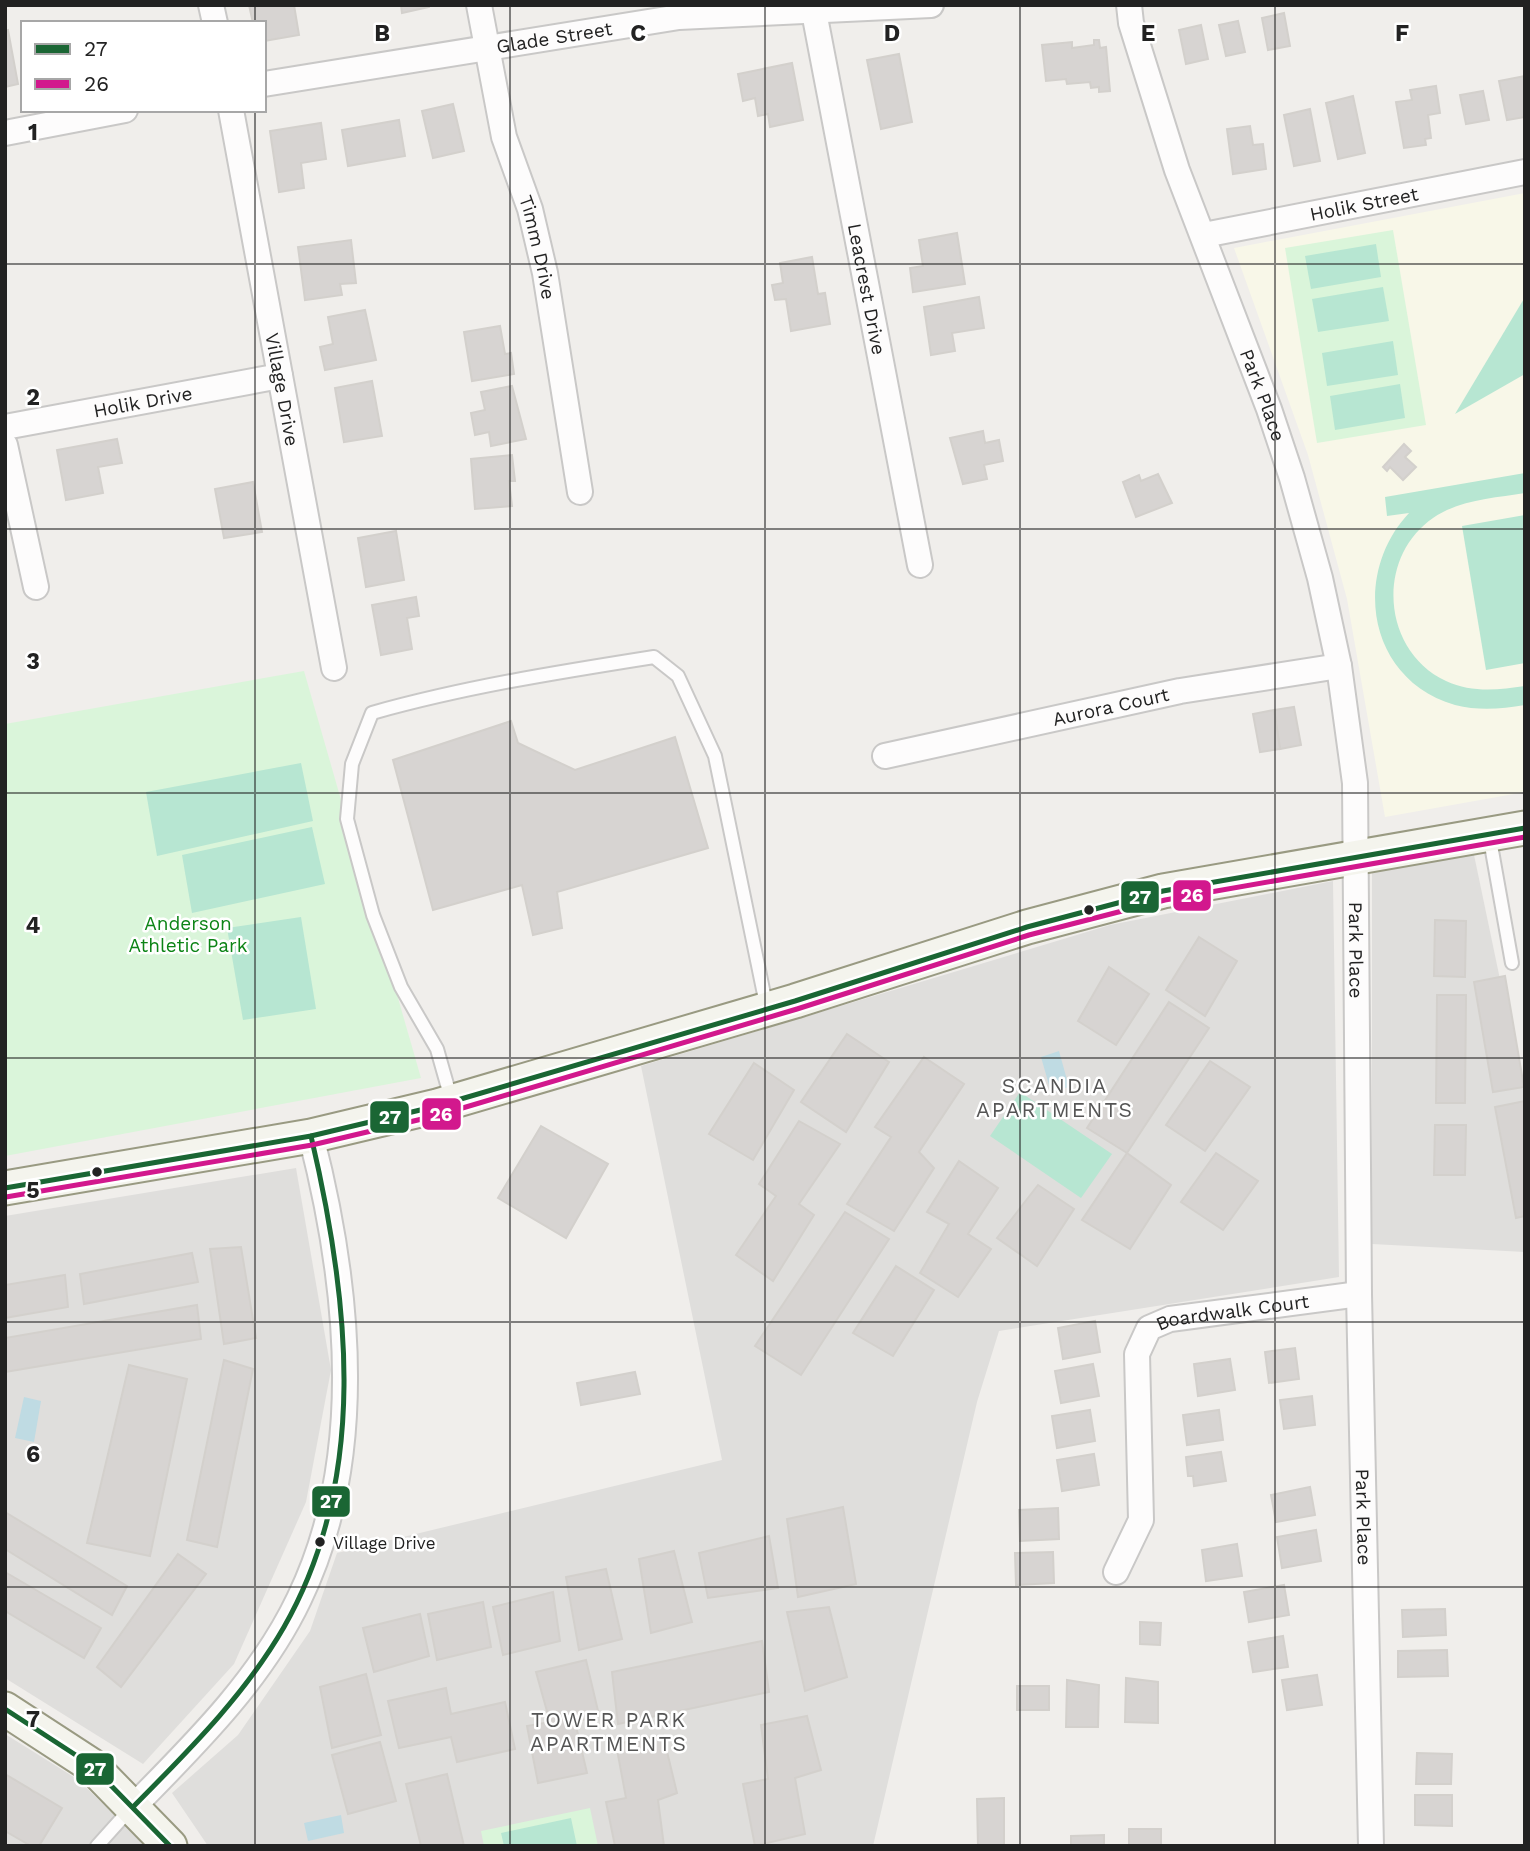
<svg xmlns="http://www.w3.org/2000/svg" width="1530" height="1851" font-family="'Work Sans',sans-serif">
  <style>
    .residential { fill: #dfdedc }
    .education { fill: #f8f7e8 }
    .park { fill: #daf5da }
    .pitch { fill: #b7e6d2 }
    .water { fill: #bfdbe3 }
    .building { fill: #d7d4d2; stroke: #d3d0cc; stroke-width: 2 }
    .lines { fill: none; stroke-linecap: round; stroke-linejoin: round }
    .lane-casing { stroke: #c9c8c7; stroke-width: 16 }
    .street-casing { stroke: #c9c8c7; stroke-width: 28 }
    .secondary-casing { stroke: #999a82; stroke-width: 37 }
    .lane { stroke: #fdfcfc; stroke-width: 12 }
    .street { stroke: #fdfcfc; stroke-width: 24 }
    .secondary { stroke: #f4f4ed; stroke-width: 33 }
    .bus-1-casing { stroke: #fff; stroke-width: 10 }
    .bus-2-casing { stroke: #fff; stroke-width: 10 }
    .bus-1 { stroke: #1a6634; stroke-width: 5 }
    .bus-2 { stroke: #d2188d; stroke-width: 5 }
    .grid { fill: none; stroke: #222; stroke-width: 2; stroke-opacity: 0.55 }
    .bus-dot { fill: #222; stroke: #fff; stroke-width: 2.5 }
    .labels { text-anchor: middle; stroke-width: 5; stroke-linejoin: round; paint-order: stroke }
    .bus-label { font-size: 17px; fill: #222; stroke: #fff; text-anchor: start }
    .street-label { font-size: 19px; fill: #222; stroke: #fff }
    .park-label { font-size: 19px; fill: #0c8416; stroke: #fff }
    .neighbourhood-label { font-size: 21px; letter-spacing: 2px; fill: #555; stroke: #fff }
    .grid-label { font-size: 23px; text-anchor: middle; font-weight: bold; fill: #222; stroke: #fff; stroke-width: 5; stroke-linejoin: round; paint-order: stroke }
    .line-badge { stroke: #fff; stroke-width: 2.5 }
    .badge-label { font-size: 19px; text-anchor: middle; font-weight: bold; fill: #fff }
  </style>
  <rect width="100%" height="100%" fill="#f0eeeb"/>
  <g class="residential">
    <path d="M 1473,850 L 1525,1099 L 1525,1252 L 1372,1244 L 1372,871 Z"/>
    <path d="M 1333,881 L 1339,1277 L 999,1331 L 977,1402 L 873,1846 L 208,1846 L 172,1793 L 238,1735 L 310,1631 L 337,1553 L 722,1460 L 641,1066 L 1110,925 Z"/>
    <path d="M 296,1168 L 331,1370 L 306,1502 L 234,1664 L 143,1764 L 5,1678 L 5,1216 Z"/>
    <path d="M 5,1734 L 77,1779 L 147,1846 L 5,1846 Z"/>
  </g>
  <path class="education" d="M 1525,193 L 1525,792 L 1385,817 L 1347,599 L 1308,455 L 1234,248 Z"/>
  <g class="park">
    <path d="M 1393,230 L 1426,425 L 1317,443 L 1285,248 Z"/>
    <path d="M 304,671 L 421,1078 L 5,1156 L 5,724 Z"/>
    <path d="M 590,1808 L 598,1846 L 484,1846 L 481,1831 Z"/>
  </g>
  <g class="pitch">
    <path d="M 1376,244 L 1381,277 L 1311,289 L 1305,256 Z"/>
    <path d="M 1383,287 L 1389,321 L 1318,332 L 1312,299 Z"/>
    <path d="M 1525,297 L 1525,374 L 1455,414 Z"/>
    <path d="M 1393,341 L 1398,375 L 1327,386 L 1322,353 Z"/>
    <path d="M 1400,384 L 1405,418 L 1335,430 L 1330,396 Z"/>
    <path d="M 1525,473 L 1525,493 C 1494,498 1459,500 1433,518 C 1375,558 1382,651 1446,681 C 1472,693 1498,690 1525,686 L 1525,705 C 1501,709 1479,711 1455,705 C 1368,680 1351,575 1409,513 L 1387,516 L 1385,497 Z"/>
    <path d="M 1525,515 L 1525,663 L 1486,670 L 1462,526 Z"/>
    <path d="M 301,763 L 313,821 L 157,856 L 146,792 Z"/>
    <path d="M 312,827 L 325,884 L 192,913 L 182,855 Z"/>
    <path d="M 301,917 L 316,1009 L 243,1020 L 227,928 Z"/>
    <path d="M 1020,1092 L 1112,1154 L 1081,1198 L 990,1136 Z"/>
    <path d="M 571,1818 L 577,1846 L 504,1846 L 501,1833 Z"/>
  </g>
  <g class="water">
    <path d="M 1059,1051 L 1069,1087 L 1051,1092 L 1041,1057 Z"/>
    <path d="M 24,1397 L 41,1401 L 34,1442 L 15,1438 Z"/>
    <path d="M 341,1815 L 344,1833 L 308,1841 L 304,1823 Z"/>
  </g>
  <g class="building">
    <path d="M 249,5 L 294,5 L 299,35 L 264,41 L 264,23 L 253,23 Z"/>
    <path d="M 401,5 L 429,5 L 429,7 L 402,13 Z"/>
    <path d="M 1284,13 L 1290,46 L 1268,50 L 1262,18 Z"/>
    <path d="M 1238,21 L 1245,52 L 1226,56 L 1219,25 Z"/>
    <path d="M 1201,25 L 1208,59 L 1186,64 L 1179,30 Z"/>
    <path d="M 8,30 L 18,84 L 5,87 L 5,31 Z"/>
    <path d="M 1094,40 L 1099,40 L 1100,48 L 1106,47 L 1110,91 L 1099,92 L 1099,87 L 1091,88 L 1090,82 L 1067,84 L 1066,79 L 1046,81 L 1042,45 L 1072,42 L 1072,48 L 1094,45 Z"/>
    <path d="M 899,54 L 912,122 L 881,129 L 867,60 Z"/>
    <path d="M 792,63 L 803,120 L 770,127 L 768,114 L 758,116 L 755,98 L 743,101 L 738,74 Z"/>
    <path d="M 1525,76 L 1525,117 L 1507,120 L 1499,81 Z"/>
    <path d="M 1436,86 L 1440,113 L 1428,115 L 1431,138 L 1425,139 L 1426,145 L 1404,148 L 1396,102 L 1412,100 L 1410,90 Z"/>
    <path d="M 1483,91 L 1489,120 L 1466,124 L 1460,95 Z"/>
    <path d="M 1353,96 L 1365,153 L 1338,159 L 1326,103 Z"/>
    <path d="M 453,104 L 464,151 L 433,158 L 422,111 Z"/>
    <path d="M 1310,109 L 1320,161 L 1294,166 L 1284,115 Z"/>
    <path d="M 399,120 L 405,156 L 348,166 L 342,130 Z"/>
    <path d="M 321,123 L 326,159 L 301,163 L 304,188 L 279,192 L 270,131 Z"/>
    <path d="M 1250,126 L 1253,145 L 1263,144 L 1266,169 L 1233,174 L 1227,129 Z"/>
    <path d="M 957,233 L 965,284 L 913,292 L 910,268 L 923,266 L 919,240 Z"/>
    <path d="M 351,240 L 356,283 L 340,284 L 342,295 L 305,300 L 298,247 Z"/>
    <path d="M 812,257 L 818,294 L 825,293 L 830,324 L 791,331 L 786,299 L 775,300 L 772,285 L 783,283 L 780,263 Z"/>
    <path d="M 979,297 L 984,328 L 952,333 L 955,351 L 931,355 L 924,307 Z"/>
    <path d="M 365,310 L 376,360 L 325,370 L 320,347 L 333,344 L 328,317 Z"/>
    <path d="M 500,326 L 505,354 L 511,353 L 514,374 L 472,381 L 464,332 Z"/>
    <path d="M 372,381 L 382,436 L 344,442 L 335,388 Z"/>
    <path d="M 512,386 L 526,439 L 491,446 L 489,432 L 475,435 L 471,413 L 485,410 L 481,392 Z"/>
    <path d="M 983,431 L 985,443 L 999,440 L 1003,461 L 984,465 L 987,479 L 963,484 L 950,438 Z"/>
    <path d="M 117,439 L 122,463 L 98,467 L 103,493 L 66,500 L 57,450 Z"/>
    <path d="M 1404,444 L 1411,451 L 1405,457 L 1416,467 L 1403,480 L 1390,467 L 1387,471 L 1383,467 Z"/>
    <path d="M 512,455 L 515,481 L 509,481 L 512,506 L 475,509 L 471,459 Z"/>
    <path d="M 1158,474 L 1172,503 L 1136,517 L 1123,482 L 1139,475 L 1141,481 Z"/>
    <path d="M 253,482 L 262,532 L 224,538 L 215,489 Z"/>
    <path d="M 396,531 L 404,580 L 366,587 L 358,538 Z"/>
    <path d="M 416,597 L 419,616 L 407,618 L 412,649 L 381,655 L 372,605 Z"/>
    <path d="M 1294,707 L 1301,745 L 1280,749 L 1274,710 Z"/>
    <path d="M 1274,710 L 1280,749 L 1260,752 L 1253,714 Z"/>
    <path d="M 511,721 L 518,743 L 575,770 L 675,737 L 708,848 L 557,892 L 562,928 L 533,935 L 522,885 L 433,910 L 393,760 Z"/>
    <path d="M 1435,920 L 1466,921 L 1465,977 L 1434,976 Z"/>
    <path d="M 1199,937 L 1237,961 L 1205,1016 L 1166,990 Z"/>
    <path d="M 1109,967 L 1149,994 L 1116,1045 L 1078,1021 Z"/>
    <path d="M 1505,976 L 1524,1087 L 1493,1092 L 1474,982 Z"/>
    <path d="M 1437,995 L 1466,995 L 1465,1103 L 1436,1103 Z"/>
    <path d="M 1169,1002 L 1209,1028 L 1127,1153 L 1087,1128 Z"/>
    <path d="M 847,1034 L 889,1062 L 846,1132 L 801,1102 Z"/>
    <path d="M 924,1057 L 964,1084 L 919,1152 L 934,1168 L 894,1231 L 847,1204 L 891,1137 L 875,1127 Z"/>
    <path d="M 1210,1061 L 1250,1087 L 1205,1151 L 1166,1125 Z"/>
    <path d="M 754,1063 L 794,1090 L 753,1160 L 709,1134 Z"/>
    <path d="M 1525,1101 L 1525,1216 L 1516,1218 L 1495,1107 Z"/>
    <path d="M 799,1121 L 840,1144 L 799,1204 L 814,1215 L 773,1281 L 736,1255 L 776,1196 L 759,1184 Z"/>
    <path d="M 1435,1125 L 1466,1125 L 1465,1175 L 1434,1175 Z"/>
    <path d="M 541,1126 L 608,1164 L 566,1238 L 498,1198 Z"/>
    <path d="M 1127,1153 L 1171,1185 L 1130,1249 L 1082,1220 Z"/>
    <path d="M 1216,1153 L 1258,1181 L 1223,1230 L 1181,1202 Z"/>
    <path d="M 959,1161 L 998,1188 L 968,1234 L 991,1249 L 958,1297 L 920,1273 L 949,1224 L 927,1212 Z"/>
    <path d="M 1038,1185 L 1074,1209 L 1037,1266 L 997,1238 Z"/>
    <path d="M 845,1212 L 889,1239 L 801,1375 L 755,1346 Z"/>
    <path d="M 241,1247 L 256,1338 L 224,1344 L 210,1249 Z"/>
    <path d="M 192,1253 L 198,1282 L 84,1304 L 80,1274 Z"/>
    <path d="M 896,1266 L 934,1290 L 893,1356 L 853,1333 Z"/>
    <path d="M 65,1275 L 68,1307 L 5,1318 L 5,1285 Z"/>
    <path d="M 197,1305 L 201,1339 L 5,1372 L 5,1338 Z"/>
    <path d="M 1095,1321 L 1100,1352 L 1063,1359 L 1058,1328 Z"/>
    <path d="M 1295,1348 L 1299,1379 L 1269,1383 L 1265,1352 Z"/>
    <path d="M 1230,1359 L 1235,1390 L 1198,1396 L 1194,1364 Z"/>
    <path d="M 224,1360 L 253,1369 L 217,1547 L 187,1540 Z"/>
    <path d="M 1093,1364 L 1099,1396 L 1061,1403 L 1055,1371 Z"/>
    <path d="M 129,1365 L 187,1379 L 150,1556 L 87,1543 Z"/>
    <path d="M 635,1372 L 640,1394 L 581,1405 L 577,1383 Z"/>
    <path d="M 1312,1396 L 1315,1425 L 1284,1429 L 1280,1400 Z"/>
    <path d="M 1090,1410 L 1095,1441 L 1057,1448 L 1052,1416 Z"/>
    <path d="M 1219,1410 L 1223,1440 L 1187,1445 L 1183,1415 Z"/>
    <path d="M 1221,1452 L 1226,1481 L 1194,1486 L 1193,1476 L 1188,1476 L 1186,1457 Z"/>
    <path d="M 1094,1454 L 1099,1485 L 1062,1491 L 1057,1460 Z"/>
    <path d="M 1310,1487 L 1315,1515 L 1276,1522 L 1271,1495 Z"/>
    <path d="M 843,1507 L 856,1584 L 798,1597 L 787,1519 Z"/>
    <path d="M 1058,1508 L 1059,1539 L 1020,1541 L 1019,1510 Z"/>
    <path d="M 5,1512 L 127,1586 L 112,1615 L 5,1549 Z"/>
    <path d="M 1316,1530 L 1321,1561 L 1282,1568 L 1277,1537 Z"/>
    <path d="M 769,1536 L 778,1588 L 708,1598 L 699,1553 Z"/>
    <path d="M 1237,1544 L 1242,1576 L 1206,1581 L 1202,1550 Z"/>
    <path d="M 674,1551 L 692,1622 L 651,1633 L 639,1559 Z"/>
    <path d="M 1053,1552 L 1054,1583 L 1016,1585 L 1015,1553 Z"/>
    <path d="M 178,1554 L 206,1574 L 121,1687 L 97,1667 Z"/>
    <path d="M 606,1569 L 622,1639 L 579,1650 L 566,1577 Z"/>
    <path d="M 5,1572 L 101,1628 L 84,1658 L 5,1611 Z"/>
    <path d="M 1284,1585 L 1289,1615 L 1249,1622 L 1244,1592 Z"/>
    <path d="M 553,1592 L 560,1641 L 503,1655 L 493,1607 Z"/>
    <path d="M 483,1602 L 491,1647 L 437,1660 L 428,1614 Z"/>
    <path d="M 829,1607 L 847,1677 L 805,1691 L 787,1612 Z"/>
    <path d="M 1445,1609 L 1446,1635 L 1403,1637 L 1402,1610 Z"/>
    <path d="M 420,1614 L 429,1656 L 374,1672 L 363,1628 Z"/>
    <path d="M 1140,1622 L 1161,1623 L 1160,1645 L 1140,1644 Z"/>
    <path d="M 1283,1636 L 1288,1667 L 1253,1672 L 1248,1642 Z"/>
    <path d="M 762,1641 L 769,1692 L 618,1724 L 612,1672 Z"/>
    <path d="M 1447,1650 L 1448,1676 L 1398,1677 L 1398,1651 Z"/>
    <path d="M 586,1660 L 599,1715 L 575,1722 L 587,1773 L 538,1783 L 527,1726 L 550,1722 L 536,1672 Z"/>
    <path d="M 366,1674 L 381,1735 L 332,1748 L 320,1687 Z"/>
    <path d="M 1317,1675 L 1322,1705 L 1287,1710 L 1282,1680 Z"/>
    <path d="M 1126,1678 L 1158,1682 L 1158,1723 L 1125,1722 Z"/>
    <path d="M 1067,1680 L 1099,1685 L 1098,1727 L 1066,1727 Z"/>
    <rect x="1017" y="1686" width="32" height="24"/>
    <path d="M 446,1688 L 451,1714 L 505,1702 L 515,1749 L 457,1762 L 451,1737 L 399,1748 L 388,1701 Z"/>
    <path d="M 807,1716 L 821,1770 L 795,1778 L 805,1834 L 755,1846 L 743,1784 L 768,1779 L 761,1725 Z"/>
    <path d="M 663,1735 L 677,1793 L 658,1800 L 664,1846 L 615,1846 L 606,1802 L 626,1798 L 616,1744 Z"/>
    <path d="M 380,1742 L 396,1801 L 348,1814 L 332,1755 Z"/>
    <path d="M 1417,1753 L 1452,1754 L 1451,1784 L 1416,1784 Z"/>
    <path d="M 5,1774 L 62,1808 L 39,1846 L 31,1846 L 5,1831 Z"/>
    <path d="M 447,1774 L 464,1846 L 421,1846 L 406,1784 Z"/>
    <path d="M 1415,1795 L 1452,1795 L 1452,1826 L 1415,1825 Z"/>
    <path d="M 1004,1798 L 1004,1846 L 978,1846 L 977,1799 Z"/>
    <rect x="1129" y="1829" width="32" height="17"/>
    <path d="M 1104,1835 L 1104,1846 L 1071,1846 L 1071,1836 Z"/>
  </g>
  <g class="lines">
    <g class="lane-casing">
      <g id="lane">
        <path d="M 1489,834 L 1512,963"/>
        <path d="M 452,1102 L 437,1049 L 401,987 L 373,915 L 347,819 L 352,764 L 372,713 C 464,687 559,672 654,657 L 678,676 L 715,756 L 767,1009"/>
        <path d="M 97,1846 L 132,1807"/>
      </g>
    </g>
    <g class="street-casing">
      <g id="street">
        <path d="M 211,5 L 215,23"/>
        <path id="s1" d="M 479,5 L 504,137 L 530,209 L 545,273 L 580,492"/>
        <path id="s2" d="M 1129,5 L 1131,23 L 1177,170 L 1269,409 L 1292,478 L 1320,578 L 1339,666 L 1355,783 L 1359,1294 L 1371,1846"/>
        <path id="s3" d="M 814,12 L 920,565"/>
        <path id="s4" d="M 264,84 L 679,17 L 931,5"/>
        <path id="s5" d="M 231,110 L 334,668"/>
        <path d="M 5,133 L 125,110"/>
        <path id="s6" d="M 1204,235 L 1525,172"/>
        <path id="s7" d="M 5,427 L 280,376"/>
        <path d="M 5,445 L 36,587"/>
        <path id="s8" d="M 885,756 L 1180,691 L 1339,666"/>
        <path id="s9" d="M 1116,1572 L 1141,1520 L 1137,1354 L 1149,1328 L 1170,1319 L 1359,1294"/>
        <path d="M 134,1806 C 195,1744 261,1679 299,1599 C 368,1457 349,1284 311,1136"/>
      </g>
    </g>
    <g class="secondary-casing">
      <g id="secondary">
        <path d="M 5,1188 L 311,1136 L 437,1106 L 795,1001 L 1027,927 L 1163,891 L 1525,828"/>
        <path d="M 5,1709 L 91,1765 L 170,1846"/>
      </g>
    </g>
    <use href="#lane" class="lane"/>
    <use href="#street" class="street"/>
    <use href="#secondary" class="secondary"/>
    <g class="bus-1-casing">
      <g id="bus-1">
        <path d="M 5,1188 L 311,1136 L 437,1106 L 795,1001 L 1027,927 L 1163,891 L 1525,828"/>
        <path d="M 5,1709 L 91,1765 L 170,1846"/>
        <path d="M 134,1806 C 188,1751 245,1695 284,1627 C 370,1476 349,1298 311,1136"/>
      </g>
    </g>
    <g class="bus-2-casing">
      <path id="bus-2" d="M 6,1197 L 312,1145 L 439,1115 L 797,1009 L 1029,935 L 1165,900 L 1525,837"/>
    </g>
    <use href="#bus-1" class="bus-1"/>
    <use href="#bus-2" class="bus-2"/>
  </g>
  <path class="grid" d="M 255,5 L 255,23M 510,5 L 510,1846M 765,5 L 765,1846M 1020,5 L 1020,1846M 1275,5 L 1275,1846M 255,110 L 255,1846M 5,264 L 1525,264M 5,529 L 1525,529M 5,793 L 1525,793M 5,1058 L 1525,1058M 5,1322 L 1525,1322M 5,1587 L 1525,1587"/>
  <g class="bus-dot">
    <circle cx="1089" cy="910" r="6"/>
    <circle cx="97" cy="1172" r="6"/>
    <circle cx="320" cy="1542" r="6"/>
  </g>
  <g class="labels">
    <g class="bus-label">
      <text x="333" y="1549">Village Drive</text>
    </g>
    <g class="street-label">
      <text dy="7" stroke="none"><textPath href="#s4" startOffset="294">Glade Street</textPath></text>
      <text dy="7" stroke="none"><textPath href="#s6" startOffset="163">Holik Street</textPath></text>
      <text dy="7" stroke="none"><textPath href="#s1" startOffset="250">Timm Drive</textPath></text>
      <text dy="7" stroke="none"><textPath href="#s3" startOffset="282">Leacrest Drive</textPath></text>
      <text dy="7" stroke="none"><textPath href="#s5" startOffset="284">Village Drive</textPath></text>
      <text dy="7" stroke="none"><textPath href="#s2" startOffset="413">Park Place</textPath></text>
      <text dy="7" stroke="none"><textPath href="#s7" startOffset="140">Holik Drive</textPath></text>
      <text dy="7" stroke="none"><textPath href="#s8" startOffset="231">Aurora Court</textPath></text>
      <text dy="7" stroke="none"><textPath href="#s2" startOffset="980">Park Place</textPath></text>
      <text dy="7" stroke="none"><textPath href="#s9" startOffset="338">Boardwalk Court</textPath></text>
      <text dy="7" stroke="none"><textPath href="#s2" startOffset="1547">Park Place</textPath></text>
    </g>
    <g class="park-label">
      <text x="188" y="930">Anderson<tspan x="188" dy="22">Athletic Park</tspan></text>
    </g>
    <g class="neighbourhood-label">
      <text x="1055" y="1093">SCANDIA<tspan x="1055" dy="24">APARTMENTS</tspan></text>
      <text x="609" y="1727">TOWER PARK<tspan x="609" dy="24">APARTMENTS</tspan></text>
    </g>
  </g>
  <g class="grid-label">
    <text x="382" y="41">B</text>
    <text x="638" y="41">C</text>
    <text x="892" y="41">D</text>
    <text x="1148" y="41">E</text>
    <text x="1402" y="41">F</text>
    <text x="33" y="140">1</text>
    <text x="33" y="405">2</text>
    <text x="33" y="669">3</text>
    <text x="33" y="933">4</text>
    <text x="33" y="1198">5</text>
    <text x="33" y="1462">6</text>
    <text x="33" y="1727">7</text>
  </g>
  <g class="line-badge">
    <rect x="1172" y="879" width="40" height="33" rx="7" fill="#d2188d"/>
    <rect x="1120" y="880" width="40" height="34" rx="7" fill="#1a6634"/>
    <rect x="421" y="1097" width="41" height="34" rx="7" fill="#d2188d"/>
    <rect x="369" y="1100" width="41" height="34" rx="7" fill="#1a6634"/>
    <rect x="311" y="1485" width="40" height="33" rx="7" fill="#1a6634"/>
    <rect x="75" y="1752" width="40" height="34" rx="7" fill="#1a6634"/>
  </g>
  <g class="badge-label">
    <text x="1192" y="902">26</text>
    <text x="1140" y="904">27</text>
    <text x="441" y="1121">26</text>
    <text x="390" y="1124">27</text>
    <text x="331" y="1508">27</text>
    <text x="95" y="1776">27</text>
  </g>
  <rect width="1530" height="1851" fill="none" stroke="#222222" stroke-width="14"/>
  <rect x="21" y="21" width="245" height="91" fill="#ffffff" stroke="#a7a7a7" stroke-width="2"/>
  <rect x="35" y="44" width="35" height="10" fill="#1a6634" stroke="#a7a7a7" stroke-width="2"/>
  <text x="84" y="56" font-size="21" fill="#222222">27</text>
  <rect x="35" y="79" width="35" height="10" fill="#d2188d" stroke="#a7a7a7" stroke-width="2"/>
  <text x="84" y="91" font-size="21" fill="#222222">26</text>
</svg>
